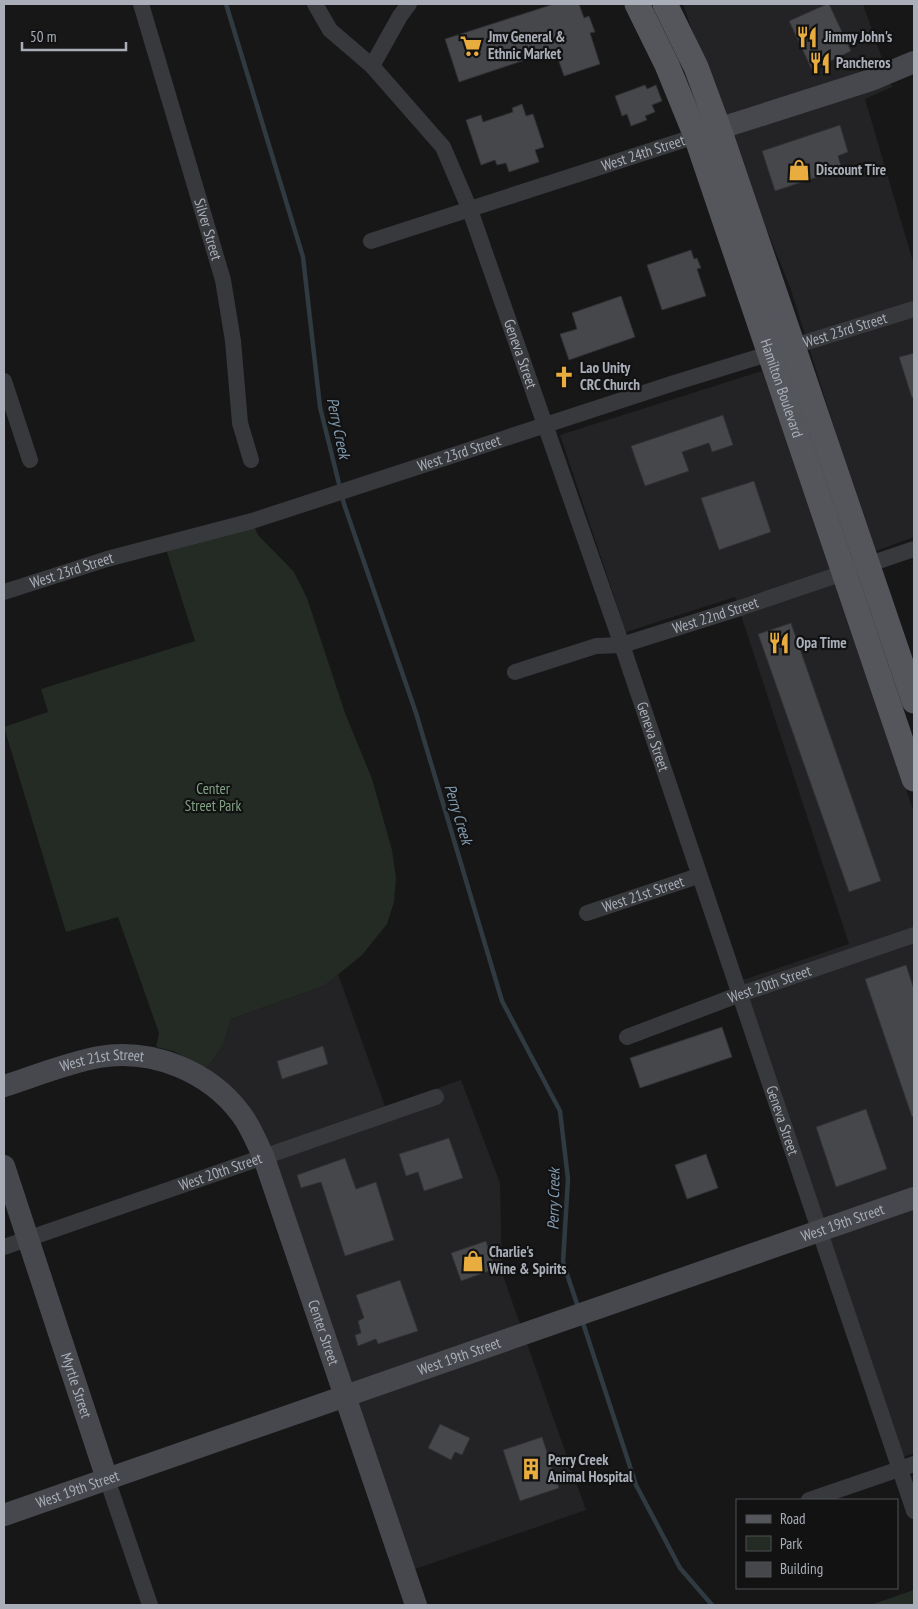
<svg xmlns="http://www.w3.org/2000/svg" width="918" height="1609" font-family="'PT Sans Narrow',sans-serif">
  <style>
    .built { fill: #232325 }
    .green { fill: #232b24 }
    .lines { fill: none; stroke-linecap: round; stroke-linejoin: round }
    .stream { stroke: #303a41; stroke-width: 4.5 }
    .building { fill: #46474b; stroke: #313134 }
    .street { stroke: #38393d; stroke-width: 16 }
    .secondary { stroke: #46484d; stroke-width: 22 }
    .primary { stroke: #54565c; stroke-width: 25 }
    .labels { text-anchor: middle; stroke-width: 4.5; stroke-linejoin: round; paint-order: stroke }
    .poi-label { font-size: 15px; font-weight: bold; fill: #a9aeb8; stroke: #121213; text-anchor: start }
    .street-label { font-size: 15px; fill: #a9aeb8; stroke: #121213 }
    .park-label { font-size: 15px; fill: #81a283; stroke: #121213 }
    .water-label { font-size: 16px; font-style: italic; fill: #829cb1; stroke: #121213 }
  </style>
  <rect width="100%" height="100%" fill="#171718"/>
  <g class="built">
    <path d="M 683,4 L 863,4 L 892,87 L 865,99 L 914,265 L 914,537 L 873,552 L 790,287 L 730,139 Z"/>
    <path d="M 762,371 L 832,564 L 914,813 L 914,1453 L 903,1457 L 743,980 L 849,944 L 735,597 L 626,632 L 560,435 Z"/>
    <path d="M 338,974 L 385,1106 L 461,1080 L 500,1183 L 502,1273 L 586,1510 L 395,1576 L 253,1153 L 207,1068 L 223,1045 L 231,1019 L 324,986 Z"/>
  </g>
  <g class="green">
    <path d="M 252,521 L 258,535 L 294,572 L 307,598 L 345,713 L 372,779 L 392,850 L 396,878 L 394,902 L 387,924 L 362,955 L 324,986 L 231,1019 L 223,1045 L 207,1068 L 173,1051 L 156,1047 L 159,1033 L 118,917 L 66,932 L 4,727 L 48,712 L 41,689 L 195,641 L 165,546 Z"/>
    <path d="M 914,1590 L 914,1605 L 870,1605 Z"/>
  </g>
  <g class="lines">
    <g class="stream">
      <path d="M 226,4 L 303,257 L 320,407 L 344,504 L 416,713 L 502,1001 L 560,1111 L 568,1179 L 563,1262 L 578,1307"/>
      <path d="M 582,1320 L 636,1485 L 680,1568 L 712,1605"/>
    </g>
  </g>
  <g class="building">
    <path d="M 554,4 L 579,4 L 584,18 L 589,16 L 595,32 L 590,33 L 600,64 L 564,76 L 555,50 L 459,82 L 445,39 Z"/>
    <path d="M 827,4 L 829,4 L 851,51 L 812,70 L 789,21 Z"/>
    <path d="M 645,85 L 647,89 L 656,85 L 662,101 L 652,105 L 655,112 L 645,116 L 647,120 L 631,126 L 627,114 L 622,116 L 615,96 Z"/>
    <path d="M 522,104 L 526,116 L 533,114 L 544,147 L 535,150 L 539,162 L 509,172 L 506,163 L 497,165 L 495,160 L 481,165 L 466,120 L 481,115 L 483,122 L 513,112 L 512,108 Z"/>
    <path d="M 840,125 L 848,152 L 838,156 L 842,169 L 775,191 L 762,151 Z"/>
    <path d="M 691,250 L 694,259 L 697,258 L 701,268 L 697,269 L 706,296 L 662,310 L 647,265 Z"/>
    <path d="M 621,296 L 635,337 L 569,360 L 560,334 L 577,329 L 572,313 Z"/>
    <path d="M 914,353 L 914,397 L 912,398 L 899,357 Z"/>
    <path d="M 723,415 L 733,445 L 712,452 L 709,443 L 682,452 L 689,471 L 645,486 L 631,446 Z"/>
    <path d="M 754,481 L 771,532 L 719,550 L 701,498 Z"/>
    <path d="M 791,623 L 881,881 L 849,892 L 758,634 Z"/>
    <path d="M 906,965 L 914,989 L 914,1116 L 912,1117 L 865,979 Z"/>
    <path d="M 722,1027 L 732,1057 L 640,1088 L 630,1058 Z"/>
    <path d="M 323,1046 L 328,1064 L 282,1079 L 277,1061 Z"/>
    <path d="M 866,1109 L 887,1169 L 836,1187 L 816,1127 Z"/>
    <path d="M 449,1138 L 463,1178 L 424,1191 L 418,1172 L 406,1176 L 399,1154 Z"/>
    <path d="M 706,1154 L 718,1188 L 687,1199 L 675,1165 Z"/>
    <path d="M 345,1158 L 356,1189 L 376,1182 L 394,1240 L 345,1256 L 321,1182 L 301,1188 L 297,1175 Z"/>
    <path d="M 486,1241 L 495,1269 L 461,1281 L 451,1253 Z"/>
    <path d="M 400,1280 L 418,1331 L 378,1344 L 376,1339 L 358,1346 L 355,1335 L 361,1333 L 358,1321 L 364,1318 L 356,1295 Z"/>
    <path d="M 440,1424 L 470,1438 L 462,1455 L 455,1452 L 451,1460 L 428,1448 Z"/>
    <path d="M 542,1437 L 559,1488 L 520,1501 L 503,1450 Z"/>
  </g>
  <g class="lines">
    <g class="street">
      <path id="s1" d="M 141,4 L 223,280 L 233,341 L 240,423 L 251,460"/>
      <path id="s2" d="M 315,4 L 330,30 L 372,66 L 443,147 L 470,210 L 622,645 L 914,1511"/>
      <path d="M 372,66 L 400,16 L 409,4"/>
      <path id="s3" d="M 371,241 L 696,136"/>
      <path d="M 4,381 L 30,460"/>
      <path id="s4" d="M 4,592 L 107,559 L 252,521 L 674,383 L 914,309"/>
      <path id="s5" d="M 515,672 L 596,646 L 622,645 L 743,607 L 914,549"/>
      <path id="s6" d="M 587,913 L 698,876"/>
      <path id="s7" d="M 627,1037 L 738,995 L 914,935"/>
      <path id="s8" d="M 4,1247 L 436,1097"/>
      <path d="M 107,1479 L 150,1605"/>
      <path d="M 809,1500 L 914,1464"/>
    </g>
    <g class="secondary">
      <path d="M 702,134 L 871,80 L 914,62"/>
      <path id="s9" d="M 4,1086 C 35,1076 67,1063 99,1057 C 152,1048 209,1071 241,1114 C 251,1127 257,1143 264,1158 L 416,1605"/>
      <path id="s10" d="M 4,1166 L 107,1479"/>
      <path id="s11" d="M 4,1515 L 914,1198"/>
    </g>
    <g class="primary">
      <path id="s12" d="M 637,4 L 667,65 L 696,136 L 914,779"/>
      <path d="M 665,4 L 696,67 L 719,129 L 914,701"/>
    </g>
  </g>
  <defs>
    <g id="restaurant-bare" transform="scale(1.725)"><path d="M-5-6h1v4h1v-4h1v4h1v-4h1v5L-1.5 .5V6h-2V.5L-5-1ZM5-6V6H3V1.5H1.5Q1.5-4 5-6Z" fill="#e9ac3e" stroke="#121213" stroke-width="2.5" paint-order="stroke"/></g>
    <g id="supermarket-bare" transform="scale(1.725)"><path d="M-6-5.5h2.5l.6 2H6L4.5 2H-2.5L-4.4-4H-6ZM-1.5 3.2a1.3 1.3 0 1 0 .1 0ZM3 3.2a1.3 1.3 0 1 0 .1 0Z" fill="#e9ac3e" stroke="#121213" stroke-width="2.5" paint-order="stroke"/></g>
    <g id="shop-bare" transform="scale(1.725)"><path d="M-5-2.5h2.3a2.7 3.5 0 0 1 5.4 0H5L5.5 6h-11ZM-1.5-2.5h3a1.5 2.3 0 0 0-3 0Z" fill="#e9ac3e" stroke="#121213" stroke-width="2.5" paint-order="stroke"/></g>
    <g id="church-bare" transform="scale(1.725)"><path d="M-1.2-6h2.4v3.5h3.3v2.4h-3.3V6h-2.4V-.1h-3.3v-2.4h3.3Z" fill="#e9ac3e" stroke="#121213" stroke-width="2.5" paint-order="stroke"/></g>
    <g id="building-bare" transform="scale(1.725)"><path d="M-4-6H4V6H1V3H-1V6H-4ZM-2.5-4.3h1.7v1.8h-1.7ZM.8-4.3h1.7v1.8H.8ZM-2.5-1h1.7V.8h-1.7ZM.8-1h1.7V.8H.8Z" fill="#e9ac3e" stroke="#121213" stroke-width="2.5" paint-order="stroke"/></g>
  </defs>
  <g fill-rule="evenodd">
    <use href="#restaurant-bare" x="807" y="37"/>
    <use href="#supermarket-bare" x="471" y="46"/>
    <use href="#restaurant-bare" x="820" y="63"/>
    <use href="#shop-bare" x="799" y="170"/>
    <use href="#church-bare" x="564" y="377"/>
    <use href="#restaurant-bare" x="779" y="643"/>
    <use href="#shop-bare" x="473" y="1261"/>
    <use href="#building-bare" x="531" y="1469"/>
  </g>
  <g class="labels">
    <g class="poi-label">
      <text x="488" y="42">Jmv General &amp;<tspan x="488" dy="17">Ethnic Market</tspan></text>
      <text x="824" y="42">Jimmy John's</text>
      <text x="836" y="68">Pancheros</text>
      <text x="816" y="175">Discount Tire</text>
      <text x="580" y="373">Lao Unity<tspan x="580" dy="17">CRC Church</tspan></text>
      <text x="796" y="648">Opa Time</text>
      <text x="489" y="1257">Charlie's<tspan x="489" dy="17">Wine &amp; Spirits</tspan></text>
      <text x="548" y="1465">Perry Creek<tspan x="548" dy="17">Animal Hospital</tspan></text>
    </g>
    <g class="street-label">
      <text dy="5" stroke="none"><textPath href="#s3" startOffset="286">West 24th Street</textPath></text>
      <text dy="5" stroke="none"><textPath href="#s1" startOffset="235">Silver Street</textPath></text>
      <text dy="5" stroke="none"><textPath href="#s4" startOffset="881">West 23rd Street</textPath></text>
      <text dy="5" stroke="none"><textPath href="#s2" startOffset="414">Geneva Street</textPath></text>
      <text dy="5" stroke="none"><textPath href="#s12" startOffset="411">Hamilton Boulevard</textPath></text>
      <text dy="5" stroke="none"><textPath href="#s4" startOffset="476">West 23rd Street</textPath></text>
      <text dy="5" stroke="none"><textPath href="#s4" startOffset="71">West 23rd Street</textPath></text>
      <text dy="5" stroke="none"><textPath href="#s5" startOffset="209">West 22nd Street</textPath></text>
      <text dy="5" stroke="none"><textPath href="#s2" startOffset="819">Geneva Street</textPath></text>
      <text dy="5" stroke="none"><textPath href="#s6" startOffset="59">West 21st Street</textPath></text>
      <text dy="5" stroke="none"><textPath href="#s7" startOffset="152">West 20th Street</textPath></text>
      <text dy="5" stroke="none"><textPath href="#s9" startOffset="102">West 21st Street</textPath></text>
      <text dy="5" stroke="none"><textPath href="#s2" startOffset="1224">Geneva Street</textPath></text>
      <text dy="5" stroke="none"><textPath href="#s8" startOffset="229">West 20th Street</textPath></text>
      <text dy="5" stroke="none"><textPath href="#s11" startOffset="888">West 19th Street</textPath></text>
      <text dy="5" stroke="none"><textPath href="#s9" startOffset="494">Center Street</textPath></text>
      <text dy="5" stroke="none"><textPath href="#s11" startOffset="482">West 19th Street</textPath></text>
      <text dy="5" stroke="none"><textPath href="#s10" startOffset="231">Myrtle Street</textPath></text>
      <text dy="5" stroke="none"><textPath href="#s11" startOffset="78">West 19th Street</textPath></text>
    </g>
    <g class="park-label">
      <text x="213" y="794">Center<tspan x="213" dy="17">Street Park</tspan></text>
    </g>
    <g class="water-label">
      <text transform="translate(339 428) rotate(78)" y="6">Perry Creek</text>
      <text transform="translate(459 814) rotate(73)" y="6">Perry Creek</text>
      <text transform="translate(553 1199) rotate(-89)" y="6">Perry Creek</text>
    </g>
  </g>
  <rect width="918" height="1609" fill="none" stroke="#a9aeb8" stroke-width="10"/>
  <rect x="736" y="1499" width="162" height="90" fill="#121213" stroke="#4e5055"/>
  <rect x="746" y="1515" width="25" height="8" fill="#54565c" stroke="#4e5055"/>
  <text x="780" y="1524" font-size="15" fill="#a9aeb8">Road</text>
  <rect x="746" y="1536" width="25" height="15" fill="#232b24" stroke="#4e5055"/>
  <text x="780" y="1549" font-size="15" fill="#a9aeb8">Park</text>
  <rect x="746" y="1562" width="25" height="15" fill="#46474b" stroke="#4e5055"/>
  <text x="780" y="1574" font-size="15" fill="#a9aeb8">Building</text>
  <path d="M22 42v8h104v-8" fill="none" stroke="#a9aeb8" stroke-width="2.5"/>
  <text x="30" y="42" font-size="15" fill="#a9aeb8" stroke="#121213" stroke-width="4" paint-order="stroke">50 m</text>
</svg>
